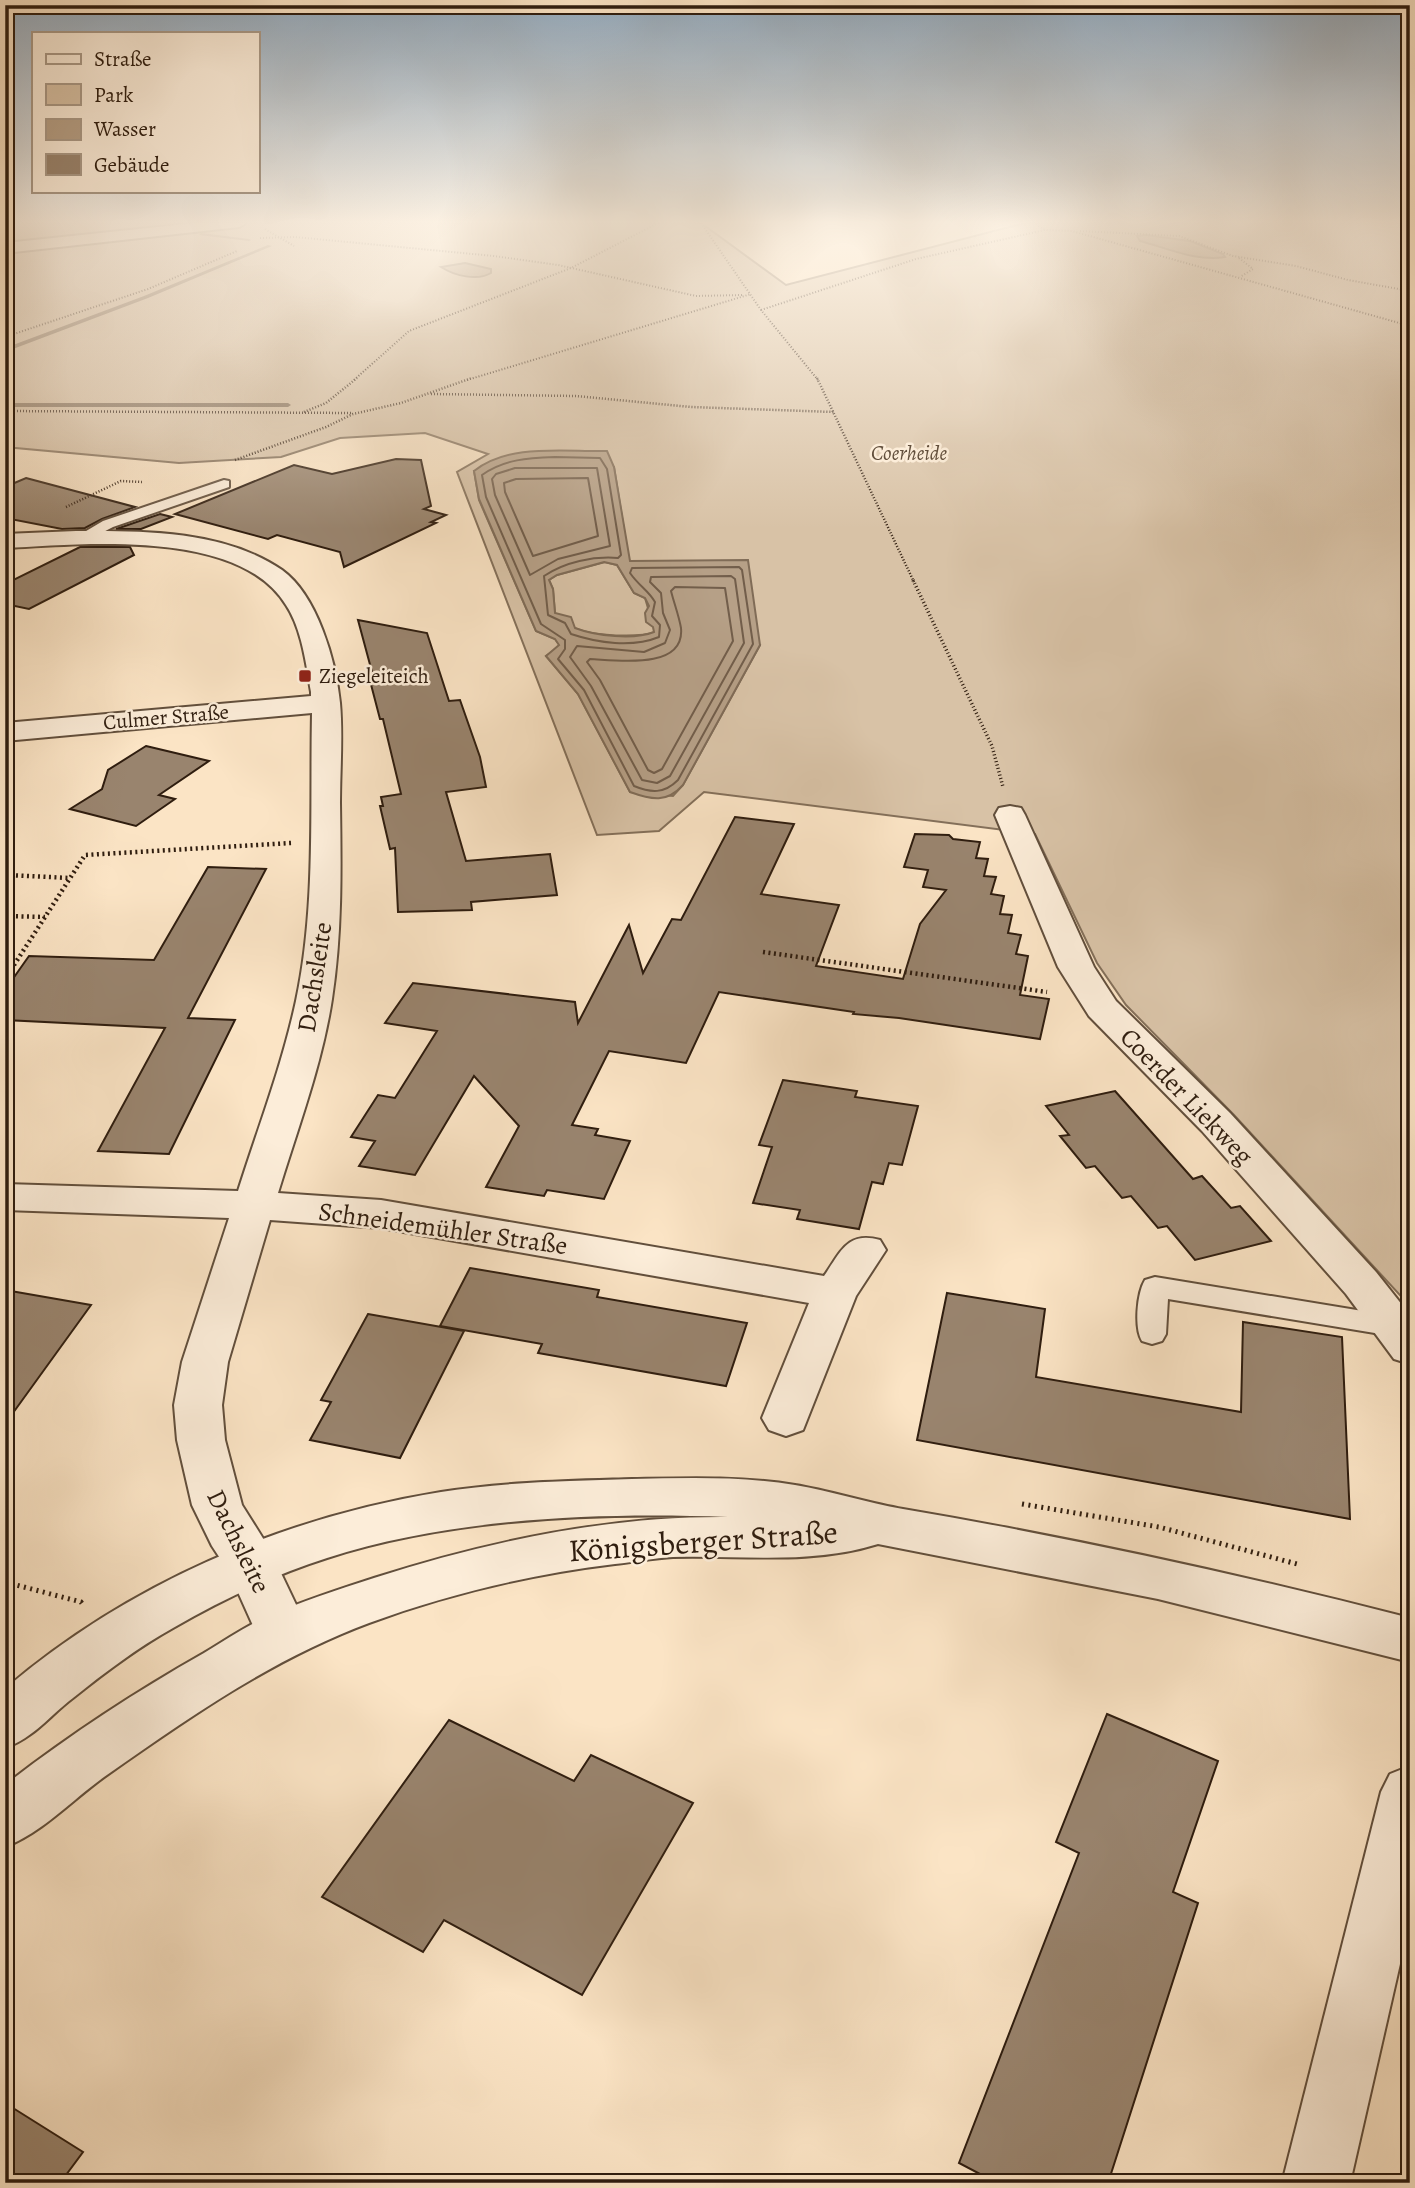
<svg xmlns="http://www.w3.org/2000/svg" width="1415" height="2188" font-family="Alegreya,serif">
  <style>
    .green { fill: #d8c2a6; stroke: #84705a; stroke-width: 2; fill-rule: evenodd }
    .water { fill: #b6a087; stroke: #806c57; stroke-width: 2; fill-rule: evenodd }
    .lines { fill: none; stroke-linecap: round; stroke-linejoin: round }
    .shore { stroke: #725e4b; stroke-width: 2 }
    .stream { fill: #806c57; fill-rule: evenodd }
    .building { fill: #99846e; stroke: #2f1d0f; stroke-width: 2 }
    .service-casing { stroke: #624f3c; stroke-width: 4 }
    .minor-casing { stroke: #624f3c; stroke-width: 4 }
    .tertiary-casing { stroke: #624f3c; stroke-width: 4 }
    .path-far4 { stroke: #2f1d0f; stroke-width: 2; stroke-dasharray: 1 2; stroke-linecap: butt }
    .path-far3 { stroke: #2f1d0f; stroke-width: 2.5; stroke-dasharray: 1 2; stroke-linecap: butt }
    .path-far2 { stroke: #2f1d0f; stroke-width: 3.5; stroke-dasharray: 1 2.5; stroke-linecap: butt }
    .path-far1 { stroke: #2f1d0f; stroke-width: 4.5; stroke-dasharray: 2 3.5; stroke-linecap: butt }
    .path { stroke: #2f1d0f; stroke-width: 5; stroke-dasharray: 2 4.5; stroke-linecap: butt }
    .service { fill: #fcedd9; fill-rule: evenodd }
    .minor { fill: #fcedd9; fill-rule: evenodd }
    .tertiary { fill: #fcedd9; fill-rule: evenodd }
    .poi-dot { fill: #8f2418; stroke: #fcedd9; stroke-width: 2.5 }
    .labels { text-anchor: middle; stroke-width: 5; stroke-linejoin: round; paint-order: stroke }
    .far-park-label { font-size: 21px; font-style: italic; fill: #624f3c; stroke: #fcedd9 }
    .far-poi-label { font-size: 21px; fill: #2f1d0f; stroke: #fcedd9; text-anchor: start }
    .far-street-label { font-size: 21px; fill: #2f1d0f; stroke: #fcedd9 }
    .street-label { font-size: 26px; fill: #2f1d0f; stroke: #fcedd9 }
    .near-street-label { font-size: 32px; fill: #2f1d0f; stroke: #fcedd9 }
  </style>
  <rect width="100%" height="100%" fill="#fbe4c5"/>
  <filter id="stains"><feTurbulence type="fractalNoise" baseFrequency=".00286" numOctaves="4"/><feColorMatrix values="0 0 0 0 .2 0 0 0 0 .09 0 0 0 0 .02 0 0 0 .5 -.17"/></filter>
  <radialGradient id="worn" r=".72"><stop offset=".6" stop-color="#630" stop-opacity="0"/><stop offset="1" stop-color="#630" stop-opacity=".3"/></radialGradient>
  <g class="green">
    <path d="M 5,223 L 701,223 L 786,285 L 1025,223 L 1410,223 L 1410,1306 L 1234,1115 L 1126,1005 L 1097,963 L 1035,834 L 704,792 L 659,831 L 597,835 L 457,472 L 488,454 L 425,433 L 340,438 L 281,457 L 179,463 L 5,447 ZM 614,467 L 629,561 L 760,645 L 683,785 L 673,796 L 630,792 L 578,694 L 546,656 L 560,646 L 555,639 L 536,631 L 479,500 L 474,471 Z"/>
    <path d="M 605,562 L 617,565 L 634,593 L 645,598 L 655,632 C 639,638 593,636 577,629 C 569,625 562,618 555,613 L 553,589 L 549,580 L 557,575 Z"/>
  </g>
  <g class="water">
    <path d="M 1146,235 L 1190,241 L 1223,254 L 1225,257 C 1197,262 1167,248 1140,241 L 1137,236 Z"/>
    <path d="M 465,263 L 491,269 L 491,273 C 477,281 455,276 441,267 Z"/>
    <path d="M 607,451 L 614,467 L 630,561 L 748,560 L 760,645 L 683,785 C 667,803 652,800 630,792 L 578,694 L 546,656 L 559,645 L 555,639 L 536,631 L 479,499 L 474,471 C 509,443 564,452 607,451 ZM 604,562 L 617,565 L 634,593 L 645,598 L 649,606 L 645,613 L 646,622 L 653,627 L 654,632 C 634,640 596,636 575,628 L 571,617 L 555,613 L 553,589 L 549,580 L 557,575 Z"/>
  </g>
  <g class="lines">
    <g class="shore">
      <path d="M 555,457 L 600,458 L 607,469 L 621,555 L 618,558 C 593,556 565,562 544,576 L 548,615 L 565,623 L 571,634 C 598,643 632,648 659,637 L 660,625 L 652,616 L 655,602 C 648,590 639,586 630,573 L 632,568 L 739,567 L 742,570 L 753,644 L 678,780 C 664,794 651,793 634,786 L 584,690 L 558,659 L 565,649 L 565,640 L 541,624 L 486,497 L 482,475 C 504,459 529,458 555,457 Z"/>
      <path d="M 515,468 L 597,468 L 610,546 L 558,559 L 530,575 L 495,495 L 492,479 L 496,474 Z"/>
      <path d="M 588,478 L 598,536 L 533,556 L 505,492 L 504,483 L 516,479 Z"/>
      <path d="M 731,576 L 735,579 L 744,643 L 670,776 L 657,783 L 642,780 L 591,686 L 570,657 L 577,646 L 644,652 L 665,643 L 670,630 L 663,613 L 661,593 L 650,582 L 651,577 Z"/>
      <path d="M 675,587 L 725,588 L 733,641 L 662,769 L 654,773 L 648,770 L 600,680 L 587,662 L 590,659 C 615,660 685,671 681,628 C 679,616 674,603 671,591 Z"/>
    </g>
    <g class="stream">
      <path d="M 201,233 L 249,239 L 251,240 L 249,241 L 199,235 Z"/>
      <path d="M 268,245 L 272,246 L 148,298 L 5,352 L 5,348 L 144,296 Z"/>
      <path d="M 5,403 L 288,403 L 291,405 L 288,407 L 5,407 Z"/>
    </g>
  </g>
  <g class="building">
    <path d="M 396,459 L 421,460 L 431,506 L 424,509 L 446,515 L 431,522 L 436,523 L 344,567 L 340,552 L 277,535 L 268,539 L 175,514 L 294,465 L 332,474 Z"/>
    <path d="M 26,478 L 135,507 L 102,519 L 85,528 L 62,529 L 5,518 L 5,487 Z"/>
    <path d="M 160,514 L 172,517 L 141,529 L 116,529 Z"/>
    <path d="M 80,547 L 130,547 L 134,555 L 29,609 L 5,604 L 5,584 Z"/>
    <path d="M 358,620 L 427,633 L 449,701 L 460,700 L 480,757 L 486,787 L 446,792 L 466,861 L 550,854 L 557,895 L 471,902 L 472,910 L 398,912 L 395,848 L 390,849 L 380,806 L 383,806 L 381,797 L 401,794 L 383,719 L 380,719 L 368,673 L 372,672 Z"/>
    <path d="M 146,746 L 209,761 L 159,795 L 175,799 L 136,826 L 70,809 L 102,789 L 108,770 Z"/>
    <path d="M 735,817 L 794,824 L 761,894 L 839,905 L 816,966 L 903,979 L 920,924 L 946,890 L 923,887 L 928,870 L 904,867 L 915,834 L 949,835 L 953,839 L 980,842 L 976,858 L 988,859 L 984,876 L 996,877 L 991,894 L 1004,896 L 1000,914 L 1012,915 L 1008,933 L 1021,935 L 1016,954 L 1028,956 L 1020,995 L 1049,999 L 1040,1039 L 899,1018 L 853,1014 L 854,1012 L 719,992 L 686,1063 L 609,1051 L 572,1125 L 598,1129 L 595,1135 L 630,1141 L 604,1199 L 547,1190 L 544,1196 L 486,1187 L 519,1126 L 474,1076 L 415,1175 L 359,1166 L 375,1141 L 351,1137 L 378,1095 L 395,1098 L 437,1031 L 385,1023 L 413,983 L 575,1002 L 578,1023 L 629,925 L 643,973 L 672,919 L 681,920 Z"/>
    <path d="M 208,867 L 266,869 L 188,1018 L 235,1020 L 169,1154 L 98,1151 L 165,1028 L 5,1020 L 5,990 L 29,956 L 154,960 Z"/>
    <path d="M 783,1080 L 857,1091 L 855,1097 L 918,1106 L 902,1165 L 889,1163 L 883,1184 L 872,1182 L 859,1229 L 797,1219 L 800,1210 L 753,1203 L 772,1147 L 759,1145 Z"/>
    <path d="M 1115,1091 L 1193,1179 L 1202,1176 L 1231,1208 L 1240,1206 L 1271,1241 L 1195,1260 L 1167,1226 L 1158,1228 L 1131,1196 L 1122,1198 L 1095,1166 L 1086,1168 L 1060,1136 L 1069,1135 L 1046,1106 Z"/>
    <path d="M 470,1268 L 599,1290 L 597,1297 L 747,1323 L 726,1386 L 538,1353 L 542,1344 L 440,1326 Z"/>
    <path d="M 5,1290 L 91,1305 L 5,1424 Z"/>
    <path d="M 947,1293 L 1045,1309 L 1036,1377 L 1241,1412 L 1243,1322 L 1342,1337 L 1350,1519 L 917,1440 Z"/>
    <path d="M 368,1314 L 464,1331 L 400,1458 L 310,1440 L 331,1402 L 321,1400 Z"/>
    <path d="M 1107,1714 L 1218,1761 L 1173,1892 L 1198,1903 L 1108,2183 L 997,2183 L 959,2163 L 1079,1853 L 1056,1842 Z"/>
    <path d="M 449,1720 L 574,1781 L 591,1755 L 693,1803 L 582,1995 L 444,1920 L 423,1952 L 322,1897 Z"/>
    <path d="M 5,2103 L 83,2152 L 60,2183 L 5,2183 Z"/>
  </g>
  <g class="lines">
    <g class="service-casing">
      <g id="service">
        <path d="M 224,480 L 229,481 L 229,487 L 113,527 L 88,540 L 78,540 L 76,537 L 103,521 Z"/>
        <path d="M 1155,1277 L 1393,1316 L 1403,1319 L 1407,1326 L 1403,1333 L 1393,1336 L 1168,1299 L 1166,1334 L 1162,1341 L 1152,1344 L 1142,1341 C 1134,1328 1137,1293 1145,1280 Z"/>
      </g>
    </g>
    <g class="minor-casing">
      <g id="minor">
        <path d="M 196,223 L 246,223 L 239,227 L 5,253 L 5,243 Z"/>
        <path d="M 76,531 C 143,531 224,530 282,570 C 317,595 336,661 340,703 C 343,736 340,770 340,803 C 341,869 342,934 332,999 C 322,1065 297,1130 278,1193 L 381,1200 L 824,1276 C 841,1252 847,1231 880,1240 L 886,1250 L 856,1296 L 803,1430 L 786,1436 L 769,1430 L 762,1418 L 809,1303 L 381,1228 L 270,1220 L 228,1362 L 222,1405 L 225,1440 L 242,1505 L 269,1548 L 310,1634 L 302,1650 L 283,1656 L 264,1650 L 229,1572 L 212,1546 L 192,1505 L 177,1440 L 174,1405 L 182,1362 L 229,1218 L 5,1210 L 5,1184 L 238,1191 C 258,1128 282,1066 296,1001 C 316,908 310,808 312,713 L 5,741 L 5,723 L 311,696 L 311,692 C 306,664 302,629 286,605 C 239,528 83,544 5,548 L 5,534 Z"/>
        <path d="M 1010,806 L 1021,808 L 1025,815 L 1094,967 L 1116,1001 L 1230,1113 L 1376,1272 L 1410,1315 L 1410,1364 L 1394,1359 L 1346,1294 L 1202,1131 L 1089,1016 L 1058,967 L 995,815 L 999,808 Z"/>
        <path d="M 1410,1766 L 1410,1920 L 1350,2183 L 1282,2183 L 1381,1792 L 1390,1774 Z"/>
      </g>
    </g>
    <g class="tertiary-casing">
      <path id="tertiary" d="M 632,1479 C 686,1478 741,1476 795,1485 C 832,1491 867,1503 903,1509 C 1074,1538 1242,1575 1410,1618 L 1410,1662 L 1158,1599 L 878,1544 C 812,1565 742,1555 673,1557 C 654,1558 635,1562 615,1564 C 532,1574 448,1594 369,1623 C 272,1659 188,1718 104,1777 C 72,1800 43,1832 5,1847 L 5,1785 C 68,1736 135,1692 204,1653 C 224,1641 243,1628 264,1618 C 299,1602 337,1590 374,1578 C 489,1541 607,1516 728,1517 C 599,1512 451,1518 327,1558 C 273,1575 222,1600 173,1628 C 137,1648 104,1673 73,1698 C 48,1717 35,1737 5,1748 L 5,1689 C 128,1584 281,1518 441,1492 C 504,1482 568,1481 632,1479 Z"/>
    </g>
    <g class="path-far4">
      <path d="M 701,223 L 761,310 L 818,380"/>
      <path d="M 1033,223 L 1044,229"/>
      <path d="M 265,229 L 294,246"/>
      <path d="M 1080,231 L 1179,236 L 1233,256 L 1296,266 L 1348,280 L 1410,291"/>
      <path d="M 260,238 L 295,237 L 494,256 L 558,265 L 696,296 L 743,295"/>
      <path d="M 1239,258 L 1253,269 L 1240,277"/>
      <path d="M 761,310 L 916,259 L 1045,230 L 1072,231 L 1410,326"/>
      <path d="M 5,337 L 148,289 L 237,251"/>
      <path d="M 354,380 L 409,331 L 571,268 L 658,223"/>
      <path d="M 467,380 L 751,294"/>
    </g>
    <g class="path-far3">
      <path d="M 817,378 L 914,582"/>
      <path d="M 431,394 L 576,396 L 691,407 L 834,412"/>
      <path d="M 5,411 L 352,413"/>
      <path d="M 304,412 L 326,403 L 357,378"/>
      <path d="M 235,460 L 326,427 L 353,414 L 401,403 L 472,378"/>
      <path d="M 66,507 L 121,481 L 142,482"/>
    </g>
    <path class="path-far2" d="M 913,580 L 992,746 L 1003,787"/>
    <g class="path-far1">
      <path d="M 5,875 L 70,878"/>
      <path d="M 5,916 L 45,917"/>
      <path d="M 763,952 L 1047,992"/>
      <path d="M 5,979 L 85,855 L 291,843"/>
    </g>
    <g class="path">
      <path d="M 1022,1504 L 1159,1527 L 1297,1564"/>
      <path d="M 5,1582 L 81,1602 L 84,1606"/>
    </g>
    <use href="#service" class="service"/>
    <use href="#minor" class="minor"/>
    <use href="#tertiary" class="tertiary"/>
  </g>
  <linearGradient id="sky" x2="0" y2="1"><stop stop-color="#94acc1"/><stop offset="0.42" stop-color="#fdf3e5"/><stop offset="1" stop-color="#fdf3e5" stop-opacity="0"/></linearGradient>
  <rect width="1415" height="529" fill="url(#sky)"/>
  <rect class="poi-dot" x="298" y="669" width="14" height="14" rx="3.5"/>
  <g class="labels">
    <g class="far-park-label">
      <text x="909" y="460">Coerheide</text>
    </g>
    <g class="far-poi-label">
      <text x="319" y="683">Ziegeleiteich</text>
    </g>
    <g class="far-street-label">
      <text transform="translate(166 717) rotate(-5)" y="7">Culmer Straße</text>
    </g>
    <g class="street-label">
      <text transform="translate(314 977) rotate(-81)" y="9">Dachsleite</text>
      <text transform="translate(1187 1096) rotate(46)" y="9">Coerder Liekweg</text>
      <text transform="translate(443 1228) rotate(8)" y="9">Schneidemühler Straße</text>
      <text transform="translate(239 1541) rotate(64)" y="9">Dachsleite</text>
    </g>
    <g class="near-street-label">
      <text transform="translate(703 1541) rotate(-4)" y="11">Königsberger Straße</text>
    </g>
  </g>
  <rect width="1415" height="2188" fill="none" stroke="#fbe4c5" stroke-width="28"/>
  <rect x="7" y="7" width="1401" height="2174" fill="none" stroke="#2f1d0f" stroke-width="3.5"/>
  <rect x="14" y="14" width="1387" height="2160" fill="none" stroke="#2f1d0f" stroke-width="2"/>
  <rect x="32" y="32" width="228" height="161" fill="#fcedd9" stroke="#aa9a88" stroke-width="2"/>
  <rect x="46" y="54" width="35" height="10" fill="#fcedd9" stroke="#aa9a88" stroke-width="2"/>
  <text x="94" y="66" font-size="21" fill="#2f1d0f">Straße</text>
  <rect x="46" y="84" width="35" height="21" fill="#d8c2a6" stroke="#aa9a88" stroke-width="2"/>
  <text x="94" y="102" font-size="21" fill="#2f1d0f">Park</text>
  <rect x="46" y="119" width="35" height="21" fill="#b6a087" stroke="#aa9a88" stroke-width="2"/>
  <text x="94" y="136" font-size="21" fill="#2f1d0f">Wasser</text>
  <rect x="46" y="154" width="35" height="21" fill="#99846e" stroke="#aa9a88" stroke-width="2"/>
  <text x="94" y="172" font-size="21" fill="#2f1d0f">Gebäude</text>
  <rect width="100%" height="100%" filter="url(#stains)"/>
  <rect width="100%" height="100%" fill="url(#worn)"/>
</svg>
